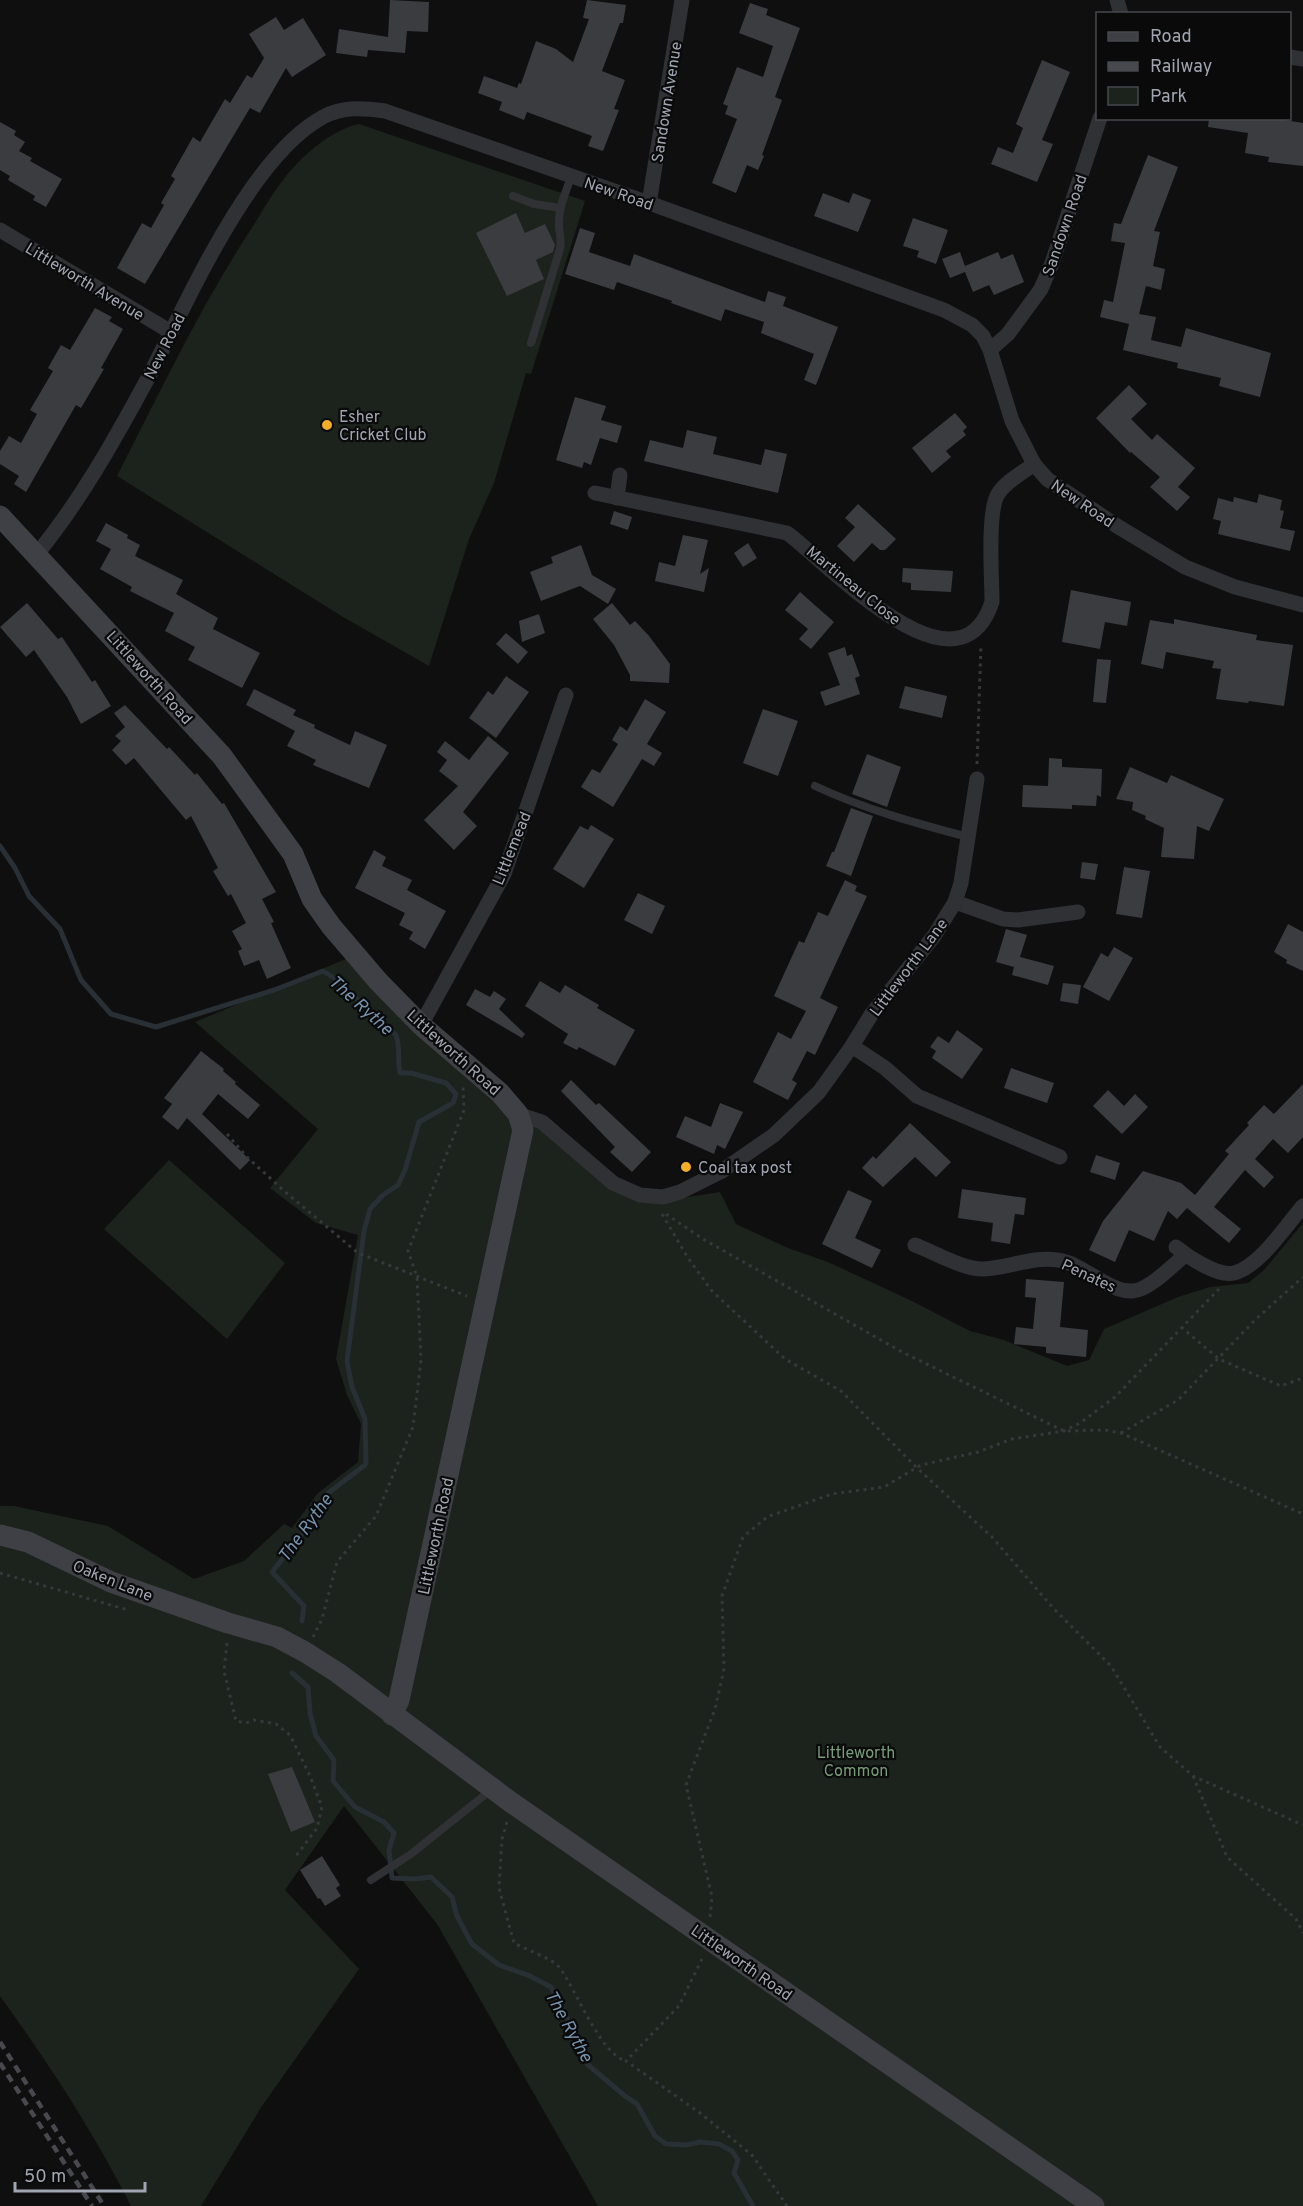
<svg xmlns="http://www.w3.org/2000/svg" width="1303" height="2206" font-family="Overpass,sans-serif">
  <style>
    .green { fill: #1b231c }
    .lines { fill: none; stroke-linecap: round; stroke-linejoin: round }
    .stream { stroke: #282f35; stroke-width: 5 }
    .building { fill: #3b3c40 }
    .path { stroke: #36383c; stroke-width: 3; stroke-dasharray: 3 4.5; stroke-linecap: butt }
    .lane { stroke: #303135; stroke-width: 8 }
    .street { stroke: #303135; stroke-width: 15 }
    .secondary { stroke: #3e4045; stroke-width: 21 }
    .rail { stroke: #47494e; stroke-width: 4.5; stroke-dasharray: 8 6; stroke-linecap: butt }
    .poi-dot { fill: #f0ad27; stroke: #0a0a0b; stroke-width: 2 }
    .labels { text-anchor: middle; stroke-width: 4.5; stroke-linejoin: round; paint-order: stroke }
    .street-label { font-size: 16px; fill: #a0a5b1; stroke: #0a0a0b }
    .poi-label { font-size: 16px; fill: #a0a5b1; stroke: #0a0a0b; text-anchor: start }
    .park-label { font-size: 16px; fill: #779c79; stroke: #0a0a0b }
    .water-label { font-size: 18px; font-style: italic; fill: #7693ad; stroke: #0a0a0b }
  </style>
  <rect width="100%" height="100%" fill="#0f0f10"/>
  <g class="green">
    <path d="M 359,124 L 585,201 L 531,374 L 526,373 L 494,483 L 469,539 L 429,666 L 343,617 L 117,476 C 160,392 201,305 253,226 C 263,210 273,192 286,176 C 303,155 331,130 359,124 Z"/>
    <path d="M 353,956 L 421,1025 L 613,1183 L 682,1198 L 720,1192 L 736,1224 L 788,1248 L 828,1262 L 912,1301 L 970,1331 L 1004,1340 L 1067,1366 L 1089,1360 L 1104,1329 L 1178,1297 L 1210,1287 L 1248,1283 L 1264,1270 L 1303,1223 L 1303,2206 L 598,2206 L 437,1924 L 344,1806 L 285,1890 L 359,1969 L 262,2106 L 201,2206 L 131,2206 C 95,2134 47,2061 0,1996 L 0,1506 L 14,1506 L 108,1526 L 194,1579 L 244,1561 L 284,1524 L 292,1528 L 318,1493 L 358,1462 L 361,1424 L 347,1395 L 336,1359 L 358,1235 L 316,1223 L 270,1188 L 318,1129 L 195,1022 Z"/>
    <path d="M 169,1160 L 285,1263 L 227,1339 L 104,1229 Z"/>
  </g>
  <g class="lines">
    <g class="stream">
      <path d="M 0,846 L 15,868 L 29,896 L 60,929 L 81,980 L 111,1014 L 156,1027 L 274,990 L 323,971 L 334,978 L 396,1035 C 401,1049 397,1060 400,1073 L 411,1073 L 446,1083 L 456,1094 L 453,1103 L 419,1122 L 405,1170 L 398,1185 L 383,1195 L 370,1209 L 364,1231 L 347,1361 L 352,1387 L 365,1419 L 366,1462 L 365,1465 L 327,1494 L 299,1538 L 272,1572 L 304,1606 L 302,1621"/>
      <path d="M 292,1673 L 308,1687 L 310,1713 L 316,1736 L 334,1760 L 333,1781 L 355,1807 L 384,1822 L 394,1833 L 389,1850 L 392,1878 L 414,1879 L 431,1877 L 452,1897 L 457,1916 L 472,1944 L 499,1965 L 530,1976 L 551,1987 L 576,2036 L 587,2064 L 625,2096 L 637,2104 L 655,2136 L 666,2144 L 686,2145 L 700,2142 L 719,2144 L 732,2151 L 738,2160 L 734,2173 L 753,2206"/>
    </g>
  </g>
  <g class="building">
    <path d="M 390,0 L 429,2 L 428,32 L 407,31 L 405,53 L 368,50 L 367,57 L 336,53 L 339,29 L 388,37 Z"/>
    <path d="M 587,0 L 626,5 L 623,23 L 620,23 L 602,71 L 625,80 L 614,109 L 619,110 L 603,151 L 588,146 L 592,136 L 527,112 L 524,120 L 499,110 L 502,102 L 478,93 L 484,76 L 517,88 L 519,83 L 521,84 L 536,41 L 556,49 L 573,62 L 589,19 L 583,18 Z"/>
    <path d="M 750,3 L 768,9 L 766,15 L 800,28 L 775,97 L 782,100 L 762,155 L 764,156 L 758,170 L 747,165 L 736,193 L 712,183 L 737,119 L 725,114 L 728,106 L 723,104 L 737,67 L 763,77 L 773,46 L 739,33 Z"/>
    <path d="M 276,17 L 284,30 L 303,18 L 326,55 L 292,77 L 286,68 L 260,113 L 250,108 L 145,284 L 117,268 L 142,223 L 151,228 L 164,205 L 161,203 L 175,179 L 171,176 L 193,137 L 200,142 L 225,99 L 230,103 L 247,75 L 252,78 L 264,58 L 249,34 Z"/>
    <path d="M 1042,60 L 1070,72 L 1042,140 L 1053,144 L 1037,182 L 991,164 L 998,147 L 1013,153 L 1023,128 L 1016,124 Z"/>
    <path d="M 1209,118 L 1272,118 L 1303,123 L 1303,166 L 1268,162 L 1269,157 L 1245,153 L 1248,133 L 1208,127 Z"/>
    <path d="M 0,122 L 16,131 L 14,135 L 25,142 L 19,151 L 32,158 L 30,161 L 62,179 L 46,207 L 33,200 L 35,196 L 8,180 L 10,176 L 0,170 Z"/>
    <path d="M 1148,155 L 1178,167 L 1154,231 L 1160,232 L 1153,266 L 1165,269 L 1161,290 L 1146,286 L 1139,314 L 1156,317 L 1151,340 L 1181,347 L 1186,328 L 1271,353 L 1260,397 L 1219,386 L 1221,378 L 1177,368 L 1178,363 L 1123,350 L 1129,324 L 1100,317 L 1104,300 L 1113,302 L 1125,243 L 1111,241 L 1114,223 L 1121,224 Z"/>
    <path d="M 823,193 L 849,203 L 853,193 L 871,200 L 858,232 L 814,216 Z"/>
    <path d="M 516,213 L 525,233 L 545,224 L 555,245 L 553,252 L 536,260 L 544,279 L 507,296 L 476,233 Z"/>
    <path d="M 913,218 L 948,230 L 936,264 L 917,257 L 919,251 L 903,246 Z"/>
    <path d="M 580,228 L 595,233 L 589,252 L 630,266 L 634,254 L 765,302 L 768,291 L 786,297 L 783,306 L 838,327 L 816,385 L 804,380 L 814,354 L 761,333 L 764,322 L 725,309 L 721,321 L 671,303 L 672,301 L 617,282 L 614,290 L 565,274 Z"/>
    <path d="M 960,252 L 965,266 L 998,252 L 1001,259 L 1013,254 L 1024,282 L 994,295 L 989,285 L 973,292 L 965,272 L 950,278 L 942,259 Z"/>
    <path d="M 95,308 L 112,317 L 109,321 L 123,329 L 101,368 L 104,369 L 81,408 L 76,405 L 26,492 L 14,484 L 19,476 L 0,464 L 0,451 L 9,436 L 21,443 L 37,414 L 30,410 L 53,371 L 48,368 L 61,345 L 70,350 Z"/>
    <path d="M 1129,385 L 1147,404 L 1131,419 L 1152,440 L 1157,434 L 1195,468 L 1178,487 L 1190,497 L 1177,511 L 1150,487 L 1160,477 L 1131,452 L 1130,453 L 1096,418 Z"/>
    <path d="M 575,397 L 606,406 L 601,420 L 622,426 L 617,443 L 600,438 L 591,465 L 584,462 L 582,468 L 556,460 Z"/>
    <path d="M 955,413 L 967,427 L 963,431 L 966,435 L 946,451 L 951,457 L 932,473 L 912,448 Z"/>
    <path d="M 687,430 L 717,437 L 713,454 L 761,465 L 765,449 L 787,454 L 778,493 L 644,461 L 650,440 L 683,448 Z"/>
    <path d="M 1259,494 L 1282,500 L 1280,510 L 1284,511 L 1280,528 L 1295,531 L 1290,551 L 1218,534 L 1221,521 L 1213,519 L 1218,498 L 1233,502 L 1234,497 L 1257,503 Z"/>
    <path d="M 858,504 L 896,539 L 885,550 L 880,550 L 872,543 L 854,562 L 837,546 L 855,527 L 845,518 Z"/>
    <path d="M 614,511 L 632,517 L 628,530 L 610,524 Z"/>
    <path d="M 106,523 L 128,535 L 127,538 L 140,545 L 135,556 L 183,580 L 176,594 L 218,618 L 213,629 L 260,653 L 242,688 L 188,660 L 195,647 L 165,631 L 174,613 L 130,591 L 132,587 L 100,569 L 111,549 L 96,541 Z"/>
    <path d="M 683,535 L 708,540 L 700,574 L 709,568 L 704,592 L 655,581 L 659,562 L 675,566 Z"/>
    <path d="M 748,543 L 757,558 L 743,567 L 734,553 Z"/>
    <path d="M 581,545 L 592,575 L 616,589 L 608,604 L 580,586 L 541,601 L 530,572 L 553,563 L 551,557 Z"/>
    <path d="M 903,568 L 953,571 L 951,592 L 911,590 L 911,583 L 902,582 Z"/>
    <path d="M 1071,590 L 1131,602 L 1127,626 L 1105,622 L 1100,649 L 1062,642 Z"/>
    <path d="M 800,592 L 834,622 L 811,649 L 799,639 L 808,629 L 785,610 Z"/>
    <path d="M 27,603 L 58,639 L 62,637 L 92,682 L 95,680 L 111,706 L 81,724 L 67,697 L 34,650 L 26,657 L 0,627 Z"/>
    <path d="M 612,603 L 630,625 L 635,621 L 649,636 L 670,664 L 669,683 L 630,681 L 630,675 L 614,645 L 593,619 Z"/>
    <path d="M 539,614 L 545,633 L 522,642 L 519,621 Z"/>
    <path d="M 1174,619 L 1257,635 L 1256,640 L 1293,645 L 1284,706 L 1249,701 L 1248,703 L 1216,699 L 1221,669 L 1212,668 L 1214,661 L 1166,652 L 1163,669 L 1141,664 L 1150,620 L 1174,624 Z"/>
    <path d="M 506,633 L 528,652 L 518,664 L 496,644 Z"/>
    <path d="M 845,647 L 847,656 L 852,654 L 860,676 L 855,678 L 860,694 L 825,706 L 820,692 L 840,685 L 828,653 Z"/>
    <path d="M 1097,659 L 1111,660 L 1106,703 L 1093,702 Z"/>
    <path d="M 506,676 L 529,692 L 496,738 L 469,718 L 488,691 L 493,695 Z"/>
    <path d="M 905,686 L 947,696 L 942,718 L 899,708 Z"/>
    <path d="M 254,689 L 296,710 L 293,715 L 315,725 L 314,728 L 350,745 L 355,731 L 387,745 L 369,788 L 313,765 L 316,760 L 287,746 L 295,731 L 246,705 Z"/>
    <path d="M 645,699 L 666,712 L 647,744 L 662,753 L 654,766 L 642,759 L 613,807 L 581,787 L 592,769 L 600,773 L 618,744 L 612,740 L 620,726 L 627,731 Z"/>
    <path d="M 125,705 L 167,749 L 169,747 L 195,775 L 197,773 L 222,804 L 224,803 L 276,892 L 262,899 L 274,922 L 271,923 L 291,968 L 267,979 L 259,960 L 244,966 L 238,951 L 242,949 L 232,931 L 246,923 L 231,894 L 228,896 L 213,871 L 218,868 L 191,816 L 186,820 L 134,758 L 126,765 L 112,750 L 121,741 L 115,736 L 125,727 L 114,713 Z"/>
    <path d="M 763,709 L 798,721 L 778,776 L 743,763 Z"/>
    <path d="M 488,736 L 509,753 L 463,812 L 477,826 L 454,850 L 424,820 L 458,786 L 439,771 L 447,760 L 437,752 L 445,741 L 469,760 Z"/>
    <path d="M 867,754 L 901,767 L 887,807 L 852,794 Z"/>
    <path d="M 1049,758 L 1062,759 L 1062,767 L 1102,769 L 1101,797 L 1097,795 L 1096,806 L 1072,805 L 1072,809 L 1022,807 L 1023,785 L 1048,786 Z"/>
    <path d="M 1130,767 L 1167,783 L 1171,775 L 1224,799 L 1209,831 L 1197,826 L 1194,859 L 1161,857 L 1164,828 L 1145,819 L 1146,816 L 1132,810 L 1133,802 L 1116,799 Z"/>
    <path d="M 851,808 L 873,816 L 851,876 L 826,866 L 832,852 L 834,852 Z"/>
    <path d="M 591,825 L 614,839 L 584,888 L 553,869 L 580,826 L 588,830 Z"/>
    <path d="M 374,850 L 386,857 L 382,866 L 412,880 L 407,890 L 446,911 L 425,949 L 409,939 L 413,932 L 399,925 L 405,913 L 355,888 Z"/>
    <path d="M 1082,862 L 1098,864 L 1095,880 L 1080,878 Z"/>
    <path d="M 1124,867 L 1150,871 L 1142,918 L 1116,914 Z"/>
    <path d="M 845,880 L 857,886 L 855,891 L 867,896 L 820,998 L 838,1007 L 815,1055 L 807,1051 L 792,1080 L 797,1083 L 788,1100 L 753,1082 L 778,1032 L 791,1039 L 806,1011 L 774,996 L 799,941 L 804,943 L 818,912 L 828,916 Z"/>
    <path d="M 638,893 L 665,906 L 652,934 L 624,920 Z"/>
    <path d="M 1288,924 L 1303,932 L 1303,971 L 1286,963 L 1287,960 L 1274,952 Z"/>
    <path d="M 1006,929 L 1027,935 L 1020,957 L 1054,966 L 1048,985 L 1012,975 L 1014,967 L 996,962 Z"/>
    <path d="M 1114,947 L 1133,958 L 1109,1001 L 1083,987 L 1101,953 L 1108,957 Z"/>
    <path d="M 540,981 L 560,993 L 565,985 L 599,1005 L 597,1008 L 635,1030 L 615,1066 L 579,1047 L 577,1050 L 563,1043 L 568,1034 L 525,1006 Z"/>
    <path d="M 1063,983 L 1081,985 L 1078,1004 L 1060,1001 Z"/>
    <path d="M 475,989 L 490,997 L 494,991 L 506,999 L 499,1009 L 525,1034 L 522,1038 L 466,1005 Z"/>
    <path d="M 957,1030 L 983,1049 L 962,1079 L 932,1058 L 936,1051 L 930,1047 L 938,1036 L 949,1043 Z"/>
    <path d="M 201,1051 L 224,1069 L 223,1071 L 236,1082 L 235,1084 L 260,1105 L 248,1119 L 218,1094 L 202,1114 L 250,1160 L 240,1170 L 187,1118 L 178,1130 L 162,1117 L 172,1104 L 164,1098 Z"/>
    <path d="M 1011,1068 L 1054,1083 L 1047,1103 L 1004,1088 Z"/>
    <path d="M 571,1080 L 596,1105 L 599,1103 L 651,1152 L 632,1172 L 610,1152 L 615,1147 L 561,1091 Z"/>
    <path d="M 1303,1084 L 1303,1137 L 1288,1153 L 1273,1139 L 1255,1159 L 1274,1177 L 1264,1188 L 1245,1170 L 1214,1207 L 1241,1229 L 1229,1243 L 1187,1208 L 1177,1219 L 1168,1211 L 1154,1241 L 1129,1230 L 1115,1262 L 1089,1250 L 1103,1221 L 1143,1171 L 1181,1183 L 1195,1195 L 1229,1154 L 1225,1151 L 1249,1125 L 1247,1123 L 1264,1105 L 1274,1114 Z"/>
    <path d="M 1108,1090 L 1124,1106 L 1135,1094 L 1148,1107 L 1122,1134 L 1093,1106 Z"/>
    <path d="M 720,1103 L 743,1112 L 725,1149 L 717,1145 L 714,1154 L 676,1137 L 685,1116 L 711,1127 Z"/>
    <path d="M 910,1123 L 951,1162 L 936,1177 L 915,1157 L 883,1187 L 862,1168 L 873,1156 L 876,1159 Z"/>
    <path d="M 1096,1155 L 1120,1163 L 1115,1180 L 1090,1172 Z"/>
    <path d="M 962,1189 L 1026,1198 L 1024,1215 L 1015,1214 L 1010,1244 L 991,1241 L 993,1223 L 958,1218 Z"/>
    <path d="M 848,1190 L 872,1201 L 855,1238 L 881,1250 L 872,1268 L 822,1244 Z"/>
    <path d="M 1026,1279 L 1064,1282 L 1060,1327 L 1088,1330 L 1086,1357 L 1046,1353 L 1046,1347 L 1014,1344 L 1016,1327 L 1033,1329 L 1036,1298 L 1025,1297 Z"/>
    <path d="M 292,1767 L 315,1822 L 291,1832 L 268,1774 Z"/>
    <path d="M 322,1856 L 340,1885 L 336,1888 L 341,1896 L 325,1906 L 320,1898 L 318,1899 L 300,1870 Z"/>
  </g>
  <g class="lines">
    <g class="path">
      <path d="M 977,764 L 981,644"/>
      <path d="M 227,1134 L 247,1157 L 283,1190 L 358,1253 L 467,1296"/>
      <path d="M 662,1214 L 688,1258 L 712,1291 L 785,1359 L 841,1391 L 917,1468 L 992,1537 L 1053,1608 L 1111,1666 L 1160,1747 L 1193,1776 L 1303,1825"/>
      <path d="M 666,1214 L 703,1239 L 902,1352 L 1064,1431 L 1105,1430 L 1121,1433 L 1303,1514"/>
      <path d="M 1181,1327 L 1219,1359 L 1281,1386 L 1303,1378"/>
      <path d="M 1121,1433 L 1178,1400 L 1256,1319 L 1303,1277"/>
      <path d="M 0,1573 L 128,1610"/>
      <path d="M 313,1637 L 322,1619 L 337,1562 L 376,1516 L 413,1427 L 421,1360 L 417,1277 L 408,1251 L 464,1110 L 463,1086"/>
      <path d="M 227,1643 L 224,1671 L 236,1721 L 246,1723 L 254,1720 L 276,1724 L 290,1735 L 310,1776 L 322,1807 L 317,1828 L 296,1856"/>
      <path d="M 1193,1776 L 1227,1857 L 1296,1919 L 1303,1933"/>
      <path d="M 507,1822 L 502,1839 L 499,1888 L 514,1943 C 525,1949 551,1958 559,1967 C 576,1989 600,2054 626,2061"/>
      <path d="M 710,1917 L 712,1897 L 686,1785 L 715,1709 L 724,1669 L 722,1596 L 743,1537 L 767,1517 L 832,1494 L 884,1487 L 921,1465 L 978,1452 L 1012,1439 L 1064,1431 L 1080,1423 L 1115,1397 L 1219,1289"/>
      <path d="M 702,1959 L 679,2006 L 626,2061 L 700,2113 L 752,2155 L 787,2206"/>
    </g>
    <g class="lane">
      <path d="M 513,196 L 534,204 L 561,208"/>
      <path d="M 531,343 L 560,249 C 562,239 559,233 559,225 C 558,208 566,192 571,177"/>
      <path d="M 815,786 C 864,809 915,823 968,837"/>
      <path d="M 371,1880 L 411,1854 L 491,1790"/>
    </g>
    <g class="street">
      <path d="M 1117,0 L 1121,14"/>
      <path d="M 1290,57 L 1303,59"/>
      <path d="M 649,203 L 682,0"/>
      <path d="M 0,230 L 171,332"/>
      <path d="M 990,350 L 1008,334 L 1041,289 L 1052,263 L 1100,118"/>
      <path d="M 595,493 L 787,533 C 828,563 958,705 992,602 C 992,579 987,511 998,494 C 1005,482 1022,473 1034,464"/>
      <path d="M 617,498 L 620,475"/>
      <path d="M 37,554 C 81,500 115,439 148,378 C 187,303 249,157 323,117 C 343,106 364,108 385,111 L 649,203 L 944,310 L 972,325 L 983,336 L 990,350 L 1012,421 L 1034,464 L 1047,479 L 1117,526 L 1185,567 L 1235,587 L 1303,605"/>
      <path d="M 955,902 L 1003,919 L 1018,920 L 1078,912"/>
      <path d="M 421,1025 L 504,874 L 566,695"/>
      <path d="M 852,1046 L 885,1068 L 917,1096 L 1060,1157"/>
      <path d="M 518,1114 L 542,1122 L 613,1183 L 640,1195 L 663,1197 L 680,1192 L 722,1171 L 774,1135 L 819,1092 L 852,1046 L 871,1015 L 934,936 L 955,902 L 961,883 L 977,779"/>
      <path d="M 915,1245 C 934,1252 964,1270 984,1269 C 1011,1268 1039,1253 1066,1262 C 1086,1268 1112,1293 1133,1291 C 1149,1290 1173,1265 1185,1255"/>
      <path d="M 1176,1247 C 1188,1257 1218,1277 1234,1273 C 1260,1266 1285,1227 1303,1206"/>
    </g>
    <g class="secondary">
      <path d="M 0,516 L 222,756 L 293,854 L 312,899 L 331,926 L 378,981 L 421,1025 L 500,1093 L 518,1114 L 523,1130 L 399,1700 L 392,1715"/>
      <path d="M 0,1535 L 28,1542 L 111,1582 L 228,1623 L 277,1637 L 305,1652 L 338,1673 L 512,1803 L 1094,2206"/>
    </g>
    <g class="rail">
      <path d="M 0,2042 L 104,2206"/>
      <path d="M 0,2063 L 92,2206"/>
    </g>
  </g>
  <g class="poi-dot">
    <circle cx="327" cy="425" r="6"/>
    <circle cx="686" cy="1167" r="6"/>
  </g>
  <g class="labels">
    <g class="street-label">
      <text transform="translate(666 102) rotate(-81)" y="6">Sandown Avenue</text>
      <text transform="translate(619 193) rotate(19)" y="6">New Road</text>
      <text transform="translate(1064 225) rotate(-71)" y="6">Sandown Road</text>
      <text transform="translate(85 281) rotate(31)" y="6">Littleworth Avenue</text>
      <text transform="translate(164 346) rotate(-63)" y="6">New Road</text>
      <text transform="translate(1083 503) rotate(34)" y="6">New Road</text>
      <text transform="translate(854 585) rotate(39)" y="6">Martineau Close</text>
      <text transform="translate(150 677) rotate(48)" y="6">Littleworth Road</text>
      <text transform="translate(511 848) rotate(-68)" y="6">Littlemead</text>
      <text transform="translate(908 967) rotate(-53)" y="6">Littleworth Lane</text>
      <text transform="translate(454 1052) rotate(42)" y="6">Littleworth Road</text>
      <text transform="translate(1089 1275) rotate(25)" y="6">Penates</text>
      <text transform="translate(435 1536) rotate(-78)" y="6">Littleworth Road</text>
      <text transform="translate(113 1580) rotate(22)" y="6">Oaken Lane</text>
      <text transform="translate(742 1962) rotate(35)" y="6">Littleworth Road</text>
    </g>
    <g class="poi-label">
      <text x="339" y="422">Esher<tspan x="339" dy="18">Cricket Club</tspan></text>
      <text x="698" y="1173">Coal tax post</text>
    </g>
    <g class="park-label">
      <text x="856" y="1758">Littleworth<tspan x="856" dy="18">Common</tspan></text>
    </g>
    <g class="water-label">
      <text transform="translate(361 1005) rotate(42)" y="6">The Rythe</text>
      <text transform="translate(305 1528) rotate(-54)" y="6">The Rythe</text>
      <text transform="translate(569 2026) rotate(61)" y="6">The Rythe</text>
    </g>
  </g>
  <rect x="1096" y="12" width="195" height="108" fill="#0a0a0b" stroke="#46484d" stroke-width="1.5"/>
  <rect x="1108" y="32" width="30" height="9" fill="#3e4045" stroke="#46484d" stroke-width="1.5"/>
  <text x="1150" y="42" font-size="18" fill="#a0a5b1">Road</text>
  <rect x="1108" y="62" width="30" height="9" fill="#47494e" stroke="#46484d" stroke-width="1.5"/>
  <text x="1150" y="72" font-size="18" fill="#a0a5b1">Railway</text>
  <rect x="1108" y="87" width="30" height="18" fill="#1b231c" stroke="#46484d" stroke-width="1.5"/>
  <text x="1150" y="102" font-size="18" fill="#a0a5b1">Park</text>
  <path d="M15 2182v9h130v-9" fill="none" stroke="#a0a5b1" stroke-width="3"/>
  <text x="24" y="2182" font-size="18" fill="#a0a5b1" stroke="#0a0a0b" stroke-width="4.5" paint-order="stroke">50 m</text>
</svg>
